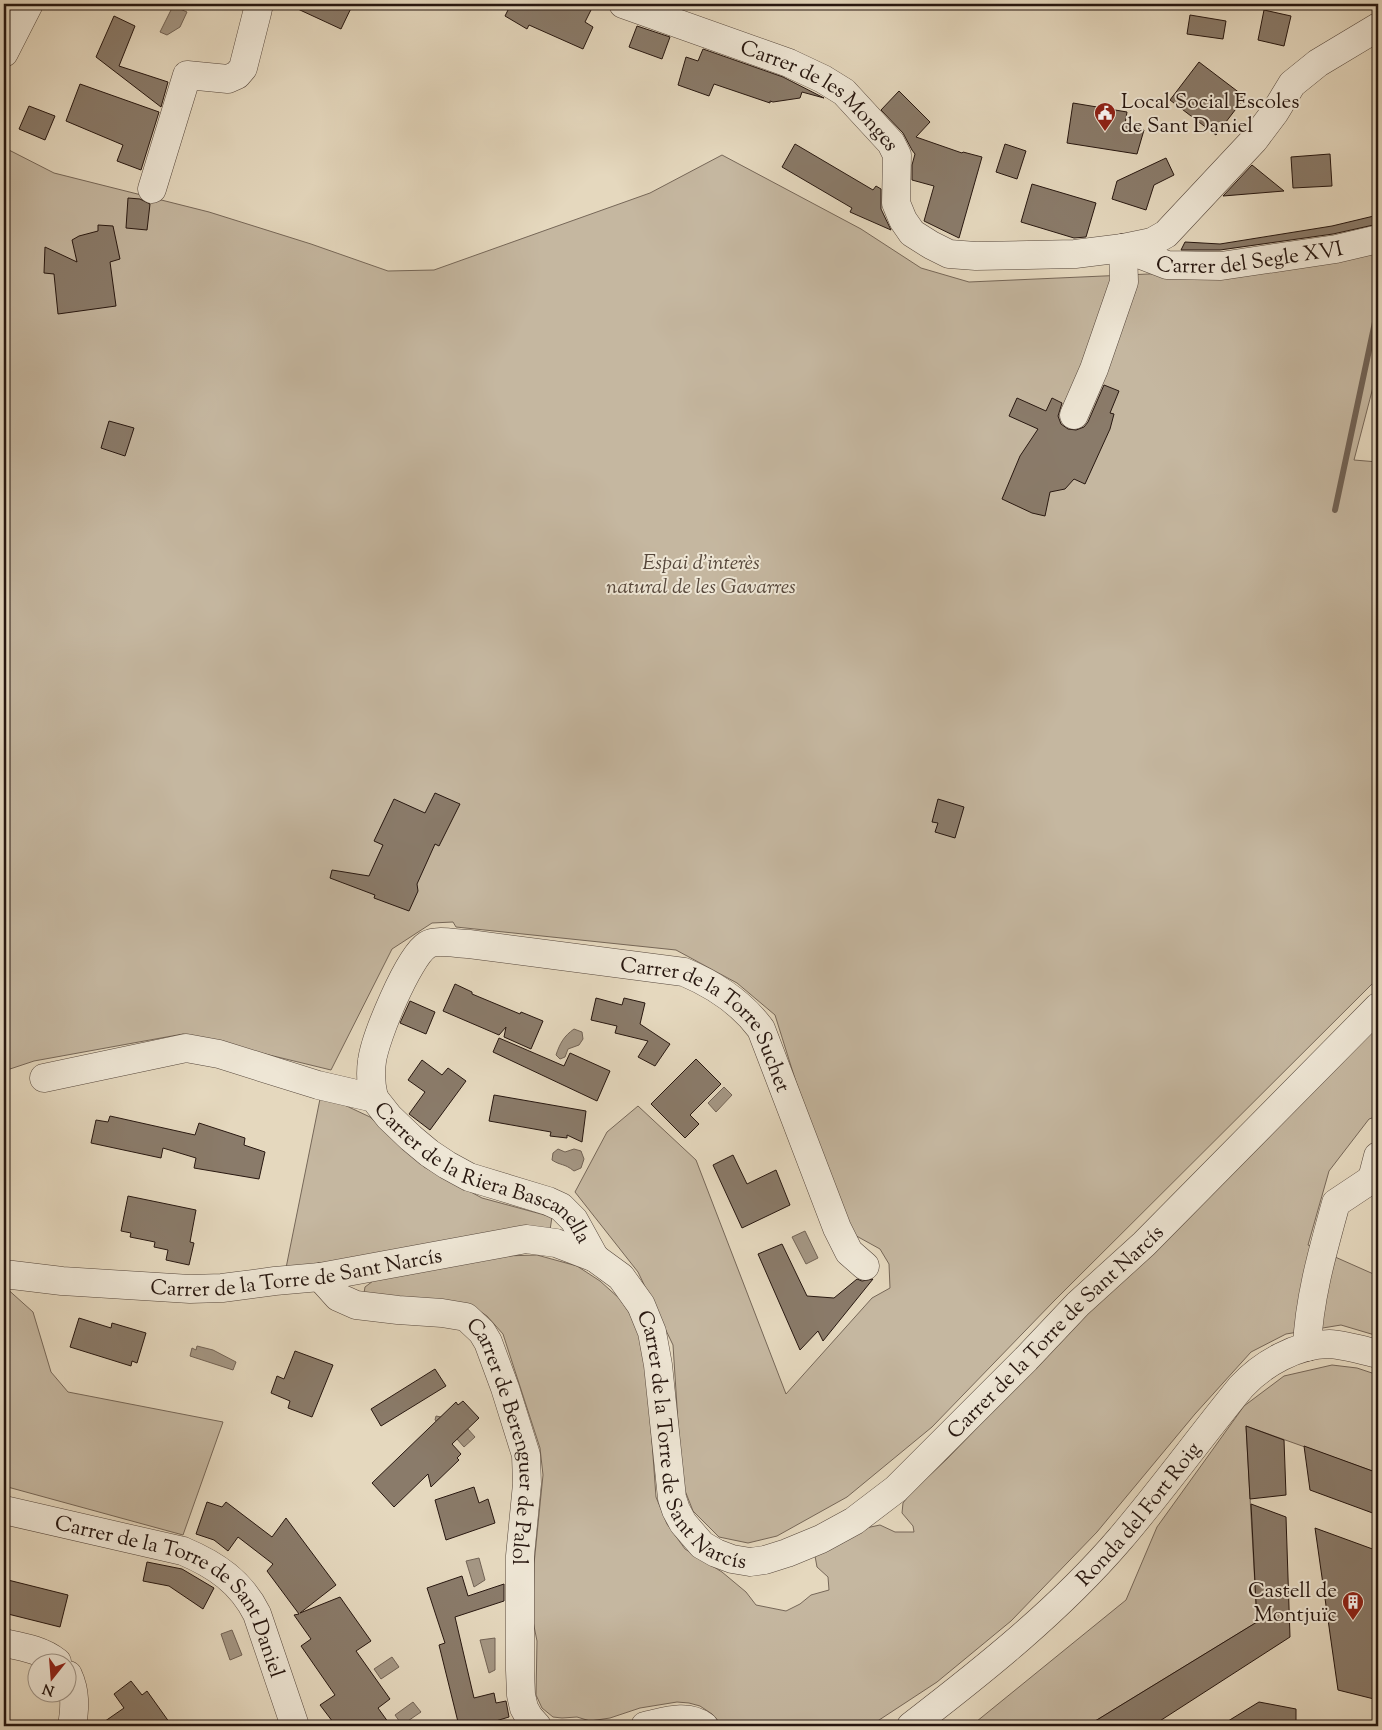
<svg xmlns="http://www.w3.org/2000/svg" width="1382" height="1730" font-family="'Sorts Mill Goudy',serif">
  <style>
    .green { fill: #c5b7a0; stroke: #766758 }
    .water { fill: #a49683; stroke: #726355 }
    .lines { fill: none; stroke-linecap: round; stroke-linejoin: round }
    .stream { stroke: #726355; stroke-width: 6 }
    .building { fill: #8a7b6a; stroke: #271710 }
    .minor-casing { stroke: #56473c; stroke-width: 29 }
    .minor { stroke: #eee6d5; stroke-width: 28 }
    .labels { text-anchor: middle; stroke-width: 4; stroke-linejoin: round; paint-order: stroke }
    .street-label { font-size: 21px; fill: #271710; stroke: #eee6d5 }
    .poi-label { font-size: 21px; fill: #271710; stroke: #eee6d5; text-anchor: start }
    .park-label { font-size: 21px; font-style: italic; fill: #56473b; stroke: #eee6d5 }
  </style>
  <rect width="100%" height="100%" fill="#e5d8be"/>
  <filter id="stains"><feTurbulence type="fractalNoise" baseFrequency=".004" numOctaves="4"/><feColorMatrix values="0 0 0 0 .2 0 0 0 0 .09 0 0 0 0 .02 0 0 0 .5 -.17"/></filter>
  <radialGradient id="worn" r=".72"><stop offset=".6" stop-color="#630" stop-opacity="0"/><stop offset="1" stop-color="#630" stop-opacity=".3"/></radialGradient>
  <g class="green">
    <path d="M 4,4 L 18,4 L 4,32 Z"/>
    <path d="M 4,144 L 7,149 L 54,173 L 209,212 L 311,244 L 388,271 L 434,270 L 650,193 L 722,155 L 861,229 L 921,268 L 969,282 L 1216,271 L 1378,243 L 1378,368 L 1354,460 L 1378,462 L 1378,978 L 1054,1301 L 932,1427 L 847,1497 L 777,1536 L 748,1543 L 719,1537 L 693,1511 L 684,1488 L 680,1453 L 673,1345 L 638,1272 L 575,1192 L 607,1132 L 638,1106 L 696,1160 L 786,1394 L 872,1298 L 890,1288 L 889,1264 L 880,1249 L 851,1233 L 796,1082 L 775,1015 L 737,983 L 676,950 L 456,927 L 453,922 L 432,923 L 392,949 L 331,1070 L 183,1034 L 34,1061 L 4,1071 Z"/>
    <path d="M 1378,1022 L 1378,1116 L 1369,1119 L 1329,1171 L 1308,1245 L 1378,1276 L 1378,1336 L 1341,1325 L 1286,1334 L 1251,1352 L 1195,1414 L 1097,1532 L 1011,1621 L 937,1682 L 870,1726 L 723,1726 L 712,1714 L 700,1706 L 689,1703 L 677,1702 L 640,1708 L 610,1718 L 590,1721 L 577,1717 L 562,1718 L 553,1717 L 542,1708 L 536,1695 L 537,1641 L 533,1621 L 534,1564 L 543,1475 L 540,1448 L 503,1334 L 487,1316 L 472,1306 L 364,1293 L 365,1287 L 377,1278 L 504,1256 L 537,1255 L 577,1266 L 600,1281 L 620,1299 L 634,1320 L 645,1346 L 656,1497 L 667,1524 L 685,1549 L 722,1572 L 746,1592 L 756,1605 L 786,1611 L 800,1604 L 811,1595 L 829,1590 L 828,1577 L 817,1567 L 815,1556 L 861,1529 L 880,1525 L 895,1532 L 914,1532 L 913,1526 L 902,1513 L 903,1503 L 910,1494 L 947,1459 L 1118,1282 Z"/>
    <path d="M 321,1094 L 370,1117 L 424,1167 L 482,1198 L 552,1217 L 550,1230 L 415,1251 L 286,1268 Z"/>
    <path d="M 4,1286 L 33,1312 L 51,1372 L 68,1392 L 223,1422 L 183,1535 L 4,1486 Z"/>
    <path d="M 1332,1365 L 1357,1368 L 1378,1375 L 1378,1473 L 1246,1426 L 1257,1622 L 1087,1726 L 971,1726 L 1126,1600 L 1157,1527 L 1244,1406 L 1284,1376 Z"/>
  </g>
  <g class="water">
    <path d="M 173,6 L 187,12 L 180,27 L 167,35 L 160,32 Z"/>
    <path d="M 574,1029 L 582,1032 L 583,1039 L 579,1045 L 568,1049 L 565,1057 L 560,1059 L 556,1055 C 560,1043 564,1036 574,1029 Z"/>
    <path d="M 724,1087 L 732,1095 L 716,1112 L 708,1103 Z"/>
    <path d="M 558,1149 L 565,1152 L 574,1149 L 581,1151 L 584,1159 L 581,1168 L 574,1171 C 564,1163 561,1166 552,1160 L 553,1153 Z"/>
    <path d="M 805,1231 L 818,1258 L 806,1264 L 792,1237 Z"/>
    <path d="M 197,1346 L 213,1350 L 236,1362 L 233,1370 L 190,1356 L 192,1348 L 196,1350 Z"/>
    <path d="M 450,1409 L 475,1437 L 464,1447 L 442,1422 L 437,1422 L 435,1420 L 436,1416 L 441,1417 Z"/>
    <path d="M 479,1558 L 485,1580 L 474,1587 L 466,1561 Z"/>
    <path d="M 232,1630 L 242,1655 L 230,1660 L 221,1634 Z"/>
    <path d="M 495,1638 L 495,1670 L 489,1673 L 480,1640 Z"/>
    <path d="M 392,1657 L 399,1667 L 381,1679 L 374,1669 Z"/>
    <path d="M 413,1702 L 421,1712 L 402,1725 L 395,1715 Z"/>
  </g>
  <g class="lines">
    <path class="stream" d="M 1335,510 L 1378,308"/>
  </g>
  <g class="building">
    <path d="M 287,4 L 353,4 L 341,29 Z"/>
    <path d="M 511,4 L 594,4 L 585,22 L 593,27 L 583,49 L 529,25 L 527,29 L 505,16 Z"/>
    <path d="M 1264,10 L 1291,16 L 1284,46 L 1258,40 Z"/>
    <path d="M 1190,15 L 1226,21 L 1223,39 L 1187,34 Z"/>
    <path d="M 114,16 L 135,26 L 119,66 L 168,82 L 161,107 L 96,57 Z"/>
    <path d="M 637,26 L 670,37 L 662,59 L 629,47 Z"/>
    <path d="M 703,49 L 783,77 L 824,98 L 802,92 L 800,98 L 773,102 L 770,101 L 770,103 L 714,84 L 709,96 L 678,85 L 686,57 L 698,61 Z"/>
    <path d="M 1199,62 L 1245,97 L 1216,135 L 1170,100 Z"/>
    <path d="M 80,84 L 159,112 L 141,170 L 117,161 L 123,145 L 66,121 Z"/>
    <path d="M 899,91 L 930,122 L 916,137 L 962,153 L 963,152 L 982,157 L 959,238 L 924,221 L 934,186 L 912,180 L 912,165 L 915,154 L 912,150 L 903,133 L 881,110 Z"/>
    <path d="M 1073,103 L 1127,112 L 1125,124 L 1144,130 L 1137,154 L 1067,143 Z"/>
    <path d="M 29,106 L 55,116 L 45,140 L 19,129 Z"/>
    <path d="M 795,144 L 873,190 L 876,186 L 881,189 L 881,209 L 891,230 L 850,212 L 852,208 L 782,167 Z"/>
    <path d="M 1005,144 L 1026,151 L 1017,179 L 996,172 Z"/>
    <path d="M 1330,154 L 1332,186 L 1293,188 L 1291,157 Z"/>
    <path d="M 1166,158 L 1174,175 L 1154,185 L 1146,210 L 1112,199 L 1117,181 Z"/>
    <path d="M 1252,165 L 1284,191 L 1223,196 Z"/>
    <path d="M 1032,184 L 1096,203 L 1086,237 L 1074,238 L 1021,222 Z"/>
    <path d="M 128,198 L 140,199 L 150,204 L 147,230 L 126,228 Z"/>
    <path d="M 1378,215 L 1378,224 L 1333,234 L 1220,250 L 1181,250 L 1185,242 L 1220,244 L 1332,226 Z"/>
    <path d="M 98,225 L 113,226 L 120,259 L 110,262 L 116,306 L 58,314 L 54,274 L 44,273 L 45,247 L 77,262 L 72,240 L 79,236 L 98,231 Z"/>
    <path d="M 1104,385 L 1119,391 L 1110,413 L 1114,414 L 1110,429 L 1085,484 L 1074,479 L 1065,489 L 1050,492 L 1045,516 L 1032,513 L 1002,499 L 1020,456 L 1038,429 L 1009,416 L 1017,398 L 1046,411 L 1052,398 L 1062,403 L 1058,416 L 1061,424 L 1068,429 L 1076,430 L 1084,427 L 1088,422 Z"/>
    <path d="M 109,421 L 134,428 L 125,456 L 101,448 Z"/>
    <path d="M 435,793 L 460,804 L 439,846 L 435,844 L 417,884 L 418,891 L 409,911 L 374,898 L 375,895 L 330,878 L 332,870 L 369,876 L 383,845 L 374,841 L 394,799 L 425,813 Z"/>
    <path d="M 938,799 L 964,807 L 955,838 L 935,832 L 938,823 L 932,822 Z"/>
    <path d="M 455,984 L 472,992 L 472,994 L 520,1014 L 521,1012 L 543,1021 L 531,1049 L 504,1037 L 506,1027 L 499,1035 L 443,1011 Z"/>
    <path d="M 596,998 L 622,1005 L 624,998 L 645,1003 L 640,1024 L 670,1044 L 655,1066 L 638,1057 L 648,1041 L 615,1033 L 617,1026 L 591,1020 Z"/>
    <path d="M 410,1001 L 435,1012 L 426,1034 L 400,1023 Z"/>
    <path d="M 499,1038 L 564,1066 L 570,1053 L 610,1071 L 597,1101 L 493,1052 Z"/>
    <path d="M 696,1059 L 721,1084 L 690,1115 L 699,1124 L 685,1138 L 651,1104 Z"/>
    <path d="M 422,1060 L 442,1075 L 448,1068 L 466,1081 L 430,1130 L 409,1114 L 425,1092 L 408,1080 Z"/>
    <path d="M 494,1095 L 586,1111 L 582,1142 L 567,1135 L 567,1138 L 550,1136 L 551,1132 L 489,1121 Z"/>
    <path d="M 110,1116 L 195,1135 L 199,1123 L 245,1138 L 244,1145 L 265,1152 L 259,1179 L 194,1168 L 196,1158 L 163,1148 L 161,1158 L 91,1143 L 96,1120 L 108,1122 Z"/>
    <path d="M 733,1155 L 747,1184 L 776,1170 L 790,1205 L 742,1228 L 713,1165 Z"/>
    <path d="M 128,1196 L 196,1210 L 190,1242 L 194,1243 L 189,1265 L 166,1260 L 168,1250 L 154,1247 L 155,1242 L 130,1237 L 131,1233 L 121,1231 Z"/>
    <path d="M 782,1244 L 807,1296 L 834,1298 L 857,1279 L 862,1281 L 873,1279 L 823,1341 L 818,1331 L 800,1350 L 758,1254 Z"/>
    <path d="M 79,1318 L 111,1328 L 112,1323 L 146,1333 L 137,1363 L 132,1361 L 131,1366 L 70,1347 Z"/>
    <path d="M 295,1351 L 333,1365 L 312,1417 L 288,1408 L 290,1401 L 271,1393 L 277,1376 L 284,1379 Z"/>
    <path d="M 435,1369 L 446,1386 L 381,1426 L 371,1409 Z"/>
    <path d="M 463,1401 L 479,1418 L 452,1444 L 461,1454 L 457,1458 L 459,1460 L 431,1487 L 428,1474 L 394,1507 L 372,1483 L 456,1402 L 458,1405 Z"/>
    <path d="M 1246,1426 L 1284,1440 L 1286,1495 L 1250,1499 Z"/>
    <path d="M 1304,1446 L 1378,1473 L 1378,1515 L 1310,1490 Z"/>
    <path d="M 474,1487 L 479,1503 L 488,1499 L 495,1523 L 446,1540 L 435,1500 Z"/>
    <path d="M 207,1502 L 222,1507 L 226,1502 L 272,1537 L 286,1518 L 336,1585 L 300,1613 L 340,1597 L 371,1641 L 356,1651 L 390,1699 L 378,1708 L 391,1726 L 336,1726 L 320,1705 L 335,1695 L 301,1646 L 311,1639 L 294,1615 L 299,1614 L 267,1571 L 273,1564 L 238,1537 L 228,1551 L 214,1540 L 196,1534 Z"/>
    <path d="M 1251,1504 L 1286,1517 L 1290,1637 L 1152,1726 L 1087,1726 L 1257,1622 Z"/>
    <path d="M 1315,1528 L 1378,1551 L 1378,1700 L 1338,1690 Z"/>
    <path d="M 147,1562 L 182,1569 L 214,1588 L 203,1609 L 169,1586 L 143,1581 Z"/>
    <path d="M 462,1576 L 468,1596 L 504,1584 L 504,1601 L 455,1617 L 474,1698 L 494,1693 L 496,1703 L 506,1701 L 509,1717 L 479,1726 L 459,1726 L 439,1645 L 445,1643 L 427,1588 Z"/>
    <path d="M 4,1579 L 68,1595 L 60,1627 L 4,1613 Z"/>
    <path d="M 131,1681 L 142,1695 L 147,1691 L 172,1726 L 98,1726 L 124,1708 L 114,1694 Z"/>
    <path d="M 1259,1702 L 1296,1709 L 1296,1726 L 1220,1726 Z"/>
  </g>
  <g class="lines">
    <g class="minor-casing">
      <g id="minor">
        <path id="s1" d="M 623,4 L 789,63 L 823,79 L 844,92 L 891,143 L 897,155 L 896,203 L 903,220 L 912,233 L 931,245 L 949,254 L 976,256 L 1075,254 L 1123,248 L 1152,242 L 1166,234 L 1254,140 L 1275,112 L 1292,84 L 1318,63 L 1378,27"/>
        <path d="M 4,53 L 29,4"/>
        <path d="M 152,189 L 187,75 L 228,79 L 237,75 L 243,68 L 257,13 L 259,4"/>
        <path id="s2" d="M 1123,248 L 1167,265 L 1221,266 L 1336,249 L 1378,239"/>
        <path d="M 1074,415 L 1094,369 L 1124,282 L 1123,248"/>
        <path id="s3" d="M 44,1078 L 186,1048 L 219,1054 L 318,1085 L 374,1098 L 389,1117 L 411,1138 L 429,1153 L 447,1165 L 469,1177 L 548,1201 L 561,1207 L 574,1220 L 595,1258"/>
        <path id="s4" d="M 374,1098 C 371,1085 370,1074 372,1061 C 375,1038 408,957 427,945 C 437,939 457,944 469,944 L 684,972 C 715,985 741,1002 761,1029 L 837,1228 L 849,1252 L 865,1266"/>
        <path d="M 1372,1179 L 1378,1156"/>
        <path id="s5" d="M 4,1274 L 62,1281 L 190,1289 L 222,1288 L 275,1281 L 320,1277 L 526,1239 L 556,1243 L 595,1258 L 621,1277 L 641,1305 L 652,1332 L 658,1365 L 672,1498 L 676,1510 L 683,1523 L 702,1545 L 716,1553 L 732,1559 L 750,1562 L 765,1560 L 787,1553 L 821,1539 L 854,1521 L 896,1489 L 1026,1359 L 1078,1304 L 1144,1244 L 1378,1007"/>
        <path id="s6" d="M 320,1277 L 338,1297 L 356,1305 L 398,1310 L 442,1313 L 466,1317 L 482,1332 L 488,1342 L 505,1388 L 526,1455 L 527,1484 L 520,1556 L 520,1670 L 521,1695 L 524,1708 L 529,1717 L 537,1726"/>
        <path d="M 1307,1347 C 1309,1298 1323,1250 1336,1203 L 1372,1179 L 1378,1180"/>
        <path id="s7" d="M 4,1510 L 183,1551 C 216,1565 241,1582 257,1614 L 295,1726"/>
        <path d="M 4,1643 C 23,1647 42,1650 57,1662"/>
        <path d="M 68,1675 C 76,1692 75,1708 72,1726"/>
        <path d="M 645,1726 C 664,1722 686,1713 704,1726"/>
        <path id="s8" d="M 911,1726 C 985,1669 1059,1610 1120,1539 C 1162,1490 1200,1437 1241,1387 C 1262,1364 1297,1344 1329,1344 C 1345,1345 1362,1350 1378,1354"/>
      </g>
    </g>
    <use href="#minor" class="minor"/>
  </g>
  <defs>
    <g id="civic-pin" transform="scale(1.125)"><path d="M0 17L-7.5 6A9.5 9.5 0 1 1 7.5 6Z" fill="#8f2418" stroke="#eee6d5"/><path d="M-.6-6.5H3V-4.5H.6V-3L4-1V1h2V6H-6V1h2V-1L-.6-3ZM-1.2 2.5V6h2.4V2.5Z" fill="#fff"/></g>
    <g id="building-pin" transform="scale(1.125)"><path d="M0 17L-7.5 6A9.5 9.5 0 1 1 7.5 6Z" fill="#8f2418" stroke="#eee6d5"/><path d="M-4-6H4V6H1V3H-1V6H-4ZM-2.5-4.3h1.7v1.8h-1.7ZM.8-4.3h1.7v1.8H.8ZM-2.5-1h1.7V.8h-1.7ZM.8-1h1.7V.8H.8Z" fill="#fff"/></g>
  </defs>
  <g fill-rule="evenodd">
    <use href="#civic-pin" x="1105" y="113"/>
    <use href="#building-pin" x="1353" y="1602"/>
  </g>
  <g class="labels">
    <g class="street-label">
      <text dy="7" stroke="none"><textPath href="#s1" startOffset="220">Carrer de les Monges</textPath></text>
      <text dy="7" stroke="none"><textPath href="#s2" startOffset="130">Carrer del Segle XVI</textPath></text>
      <text dy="7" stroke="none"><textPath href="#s4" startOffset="476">Carrer de la Torre Suchet</textPath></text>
      <text dy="7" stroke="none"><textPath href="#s3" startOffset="476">Carrer de la Riera Bascanella</textPath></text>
      <text dy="7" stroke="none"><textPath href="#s5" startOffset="294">Carrer de la Torre de Sant Narcís</textPath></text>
      <text dy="7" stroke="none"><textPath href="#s5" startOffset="1359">Carrer de la Torre de Sant Narcís</textPath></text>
      <text dy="7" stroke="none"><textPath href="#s5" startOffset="819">Carrer de la Torre de Sant Narcís</textPath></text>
      <text dy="7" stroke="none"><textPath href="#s6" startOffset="292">Carrer de Berenguer de Palol</textPath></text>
      <text dy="7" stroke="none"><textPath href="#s8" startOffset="312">Ronda del Fort Roig</textPath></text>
      <text dy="7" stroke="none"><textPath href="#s7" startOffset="201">Carrer de la Torre de Sant Daniel</textPath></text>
    </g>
    <g class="poi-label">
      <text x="1121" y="108">Local Social Escoles<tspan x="1121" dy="24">de Sant Daniel</tspan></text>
      <text x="1337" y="1597" text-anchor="end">Castell de<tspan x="1337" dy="24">Montjuïc</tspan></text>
    </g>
    <g class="park-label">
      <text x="701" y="569">Espai d'interès<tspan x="701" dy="24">natural de les Gavarres</tspan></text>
    </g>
  </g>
  <rect width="1382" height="1730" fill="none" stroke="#e5d8be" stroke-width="20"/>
  <rect x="5" y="5" width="1372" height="1720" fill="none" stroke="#271710" stroke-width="2.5"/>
  <rect x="10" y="10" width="1362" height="1710" fill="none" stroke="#271710"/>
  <g transform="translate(52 1678) rotate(197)"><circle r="24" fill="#eee6d5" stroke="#9e9386"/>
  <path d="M0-4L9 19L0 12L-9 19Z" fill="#8f2418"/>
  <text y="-8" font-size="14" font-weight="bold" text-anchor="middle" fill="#271710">N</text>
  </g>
  <rect width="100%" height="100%" filter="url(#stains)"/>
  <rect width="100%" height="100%" fill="url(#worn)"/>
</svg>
